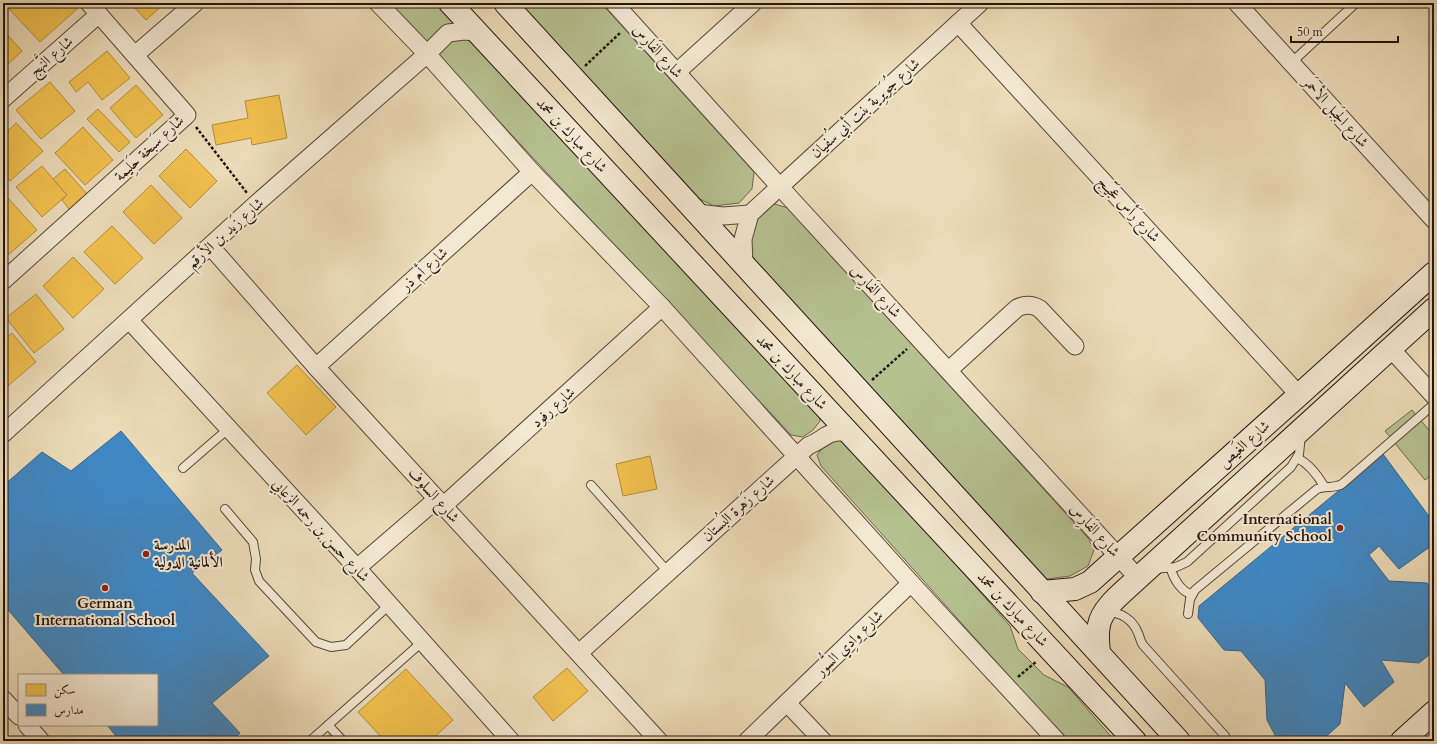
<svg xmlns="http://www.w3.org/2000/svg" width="1437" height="744" font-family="Cardo,Amiri,serif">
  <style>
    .green { fill: #b6c191; stroke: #6d6a4e }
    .homes { fill: #f2c14e; stroke: #b48d3a }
    .schools { fill: #3f88c5; stroke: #37658e }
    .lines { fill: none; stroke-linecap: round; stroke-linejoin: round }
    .lane-casing { stroke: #564637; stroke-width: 10 }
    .street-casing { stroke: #564637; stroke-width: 19 }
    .secondary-casing { stroke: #24140c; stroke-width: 24 }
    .path { stroke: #24140c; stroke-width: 2.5; stroke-dasharray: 3 2; stroke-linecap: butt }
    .lane { stroke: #f3e8d2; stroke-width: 8 }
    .street { stroke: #f3e8d2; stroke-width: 17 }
    .secondary { stroke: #f3e8d2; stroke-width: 22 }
    .poi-dot { fill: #8f2418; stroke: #f3e8d2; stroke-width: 1.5 }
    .labels { text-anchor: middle; stroke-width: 4; stroke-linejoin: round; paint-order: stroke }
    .street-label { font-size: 15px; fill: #24140c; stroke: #f3e8d2 }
    .poi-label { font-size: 15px; font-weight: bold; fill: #24140c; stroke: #f3e8d2; text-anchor: end }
  </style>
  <rect width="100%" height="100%" fill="#eddcb9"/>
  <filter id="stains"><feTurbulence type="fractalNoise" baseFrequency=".005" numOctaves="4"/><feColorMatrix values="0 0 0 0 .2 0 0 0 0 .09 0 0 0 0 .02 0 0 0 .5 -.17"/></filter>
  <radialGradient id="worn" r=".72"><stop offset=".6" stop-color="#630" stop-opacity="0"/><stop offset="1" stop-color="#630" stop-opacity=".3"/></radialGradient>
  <g class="green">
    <path d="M 389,3 L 436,3 L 819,411 L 820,421 L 813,430 L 803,437 L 791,435 Z"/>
    <path d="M 520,3 L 601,3 L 754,172 L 752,189 L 739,203 L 714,206 L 700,199 Z"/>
    <path d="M 771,203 L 788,208 L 1088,538 L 1094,550 L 1088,566 L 1070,576 L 1047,579 L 753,258 L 744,238 L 756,215 Z"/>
    <path d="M 1412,410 L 1434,436 L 1434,473 L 1425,480 L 1385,431 Z"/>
    <path d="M 836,438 L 845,439 L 1010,626 L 1018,649 L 1044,675 L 1068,687 L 1115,741 L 1067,741 L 821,466 L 817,455 L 823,447 Z"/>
  </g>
  <g class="homes">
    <path d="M 16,3 L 71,3 L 77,9 L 40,42 L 9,9 Z"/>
    <path d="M 130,3 L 165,3 L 146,20 Z"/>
    <path d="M 3,30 L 22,51 L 3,69 Z"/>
    <path d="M 107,51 L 130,78 L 102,100 L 88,82 L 76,92 L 69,82 Z"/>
    <path d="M 50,82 L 75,111 L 41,139 L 16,110 Z"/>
    <path d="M 136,85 L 163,115 L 136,138 L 110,108 Z"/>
    <path d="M 279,95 L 287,138 L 252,145 L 251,138 L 216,145 L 212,125 L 248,118 L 245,101 Z"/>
    <path d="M 98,109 L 130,142 L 119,152 L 87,119 Z"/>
    <path d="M 16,123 L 43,151 L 10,181 L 3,174 L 3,136 Z"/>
    <path d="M 83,127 L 113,160 L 85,185 L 55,153 Z"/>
    <path d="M 186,149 L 217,181 L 190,208 L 159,176 Z"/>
    <path d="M 42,166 L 67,195 L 42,217 L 16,187 Z"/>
    <path d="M 65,169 L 87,194 L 69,209 L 62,200 L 67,195 L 53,179 Z"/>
    <path d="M 151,185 L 182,218 L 154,244 L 123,212 Z"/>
    <path d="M 7,197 L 37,230 L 8,255 L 3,249 L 3,200 Z"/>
    <path d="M 112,226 L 143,258 L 115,284 L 84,252 Z"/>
    <path d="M 73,257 L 104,289 L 73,318 L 43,286 Z"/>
    <path d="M 36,294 L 64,329 L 34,353 L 6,318 Z"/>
    <path d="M 12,333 L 36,362 L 3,390 L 3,340 Z"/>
    <path d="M 297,365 L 336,407 L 306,435 L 267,393 Z"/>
    <path d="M 650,456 L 657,489 L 623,496 L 616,464 Z"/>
    <path d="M 567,668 L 588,691 L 553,721 L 533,697 Z"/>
    <path d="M 406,669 L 453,720 L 430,741 L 385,741 L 358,712 Z"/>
    <path d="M 331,733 L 339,741 L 322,741 Z"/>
  </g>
  <g class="schools">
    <path d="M 121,431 L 222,550 L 192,573 L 269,656 L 212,703 L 240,733 L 231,741 L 120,741 L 107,725 L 157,725 L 157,675 L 64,675 L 3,604 L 3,486 L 42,452 L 71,471 Z"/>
    <path d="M 1383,454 L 1434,523 L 1434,544 L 1399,569 L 1379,546 L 1369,555 L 1389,581 L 1427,583 L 1434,593 L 1434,651 L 1419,663 L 1381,660 L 1394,682 L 1364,707 L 1345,683 L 1340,724 L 1322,740 L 1276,737 L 1267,720 L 1265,680 L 1241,651 L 1224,650 L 1198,618 L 1199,606 Z"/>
  </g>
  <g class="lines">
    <g class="lane-casing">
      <g id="lane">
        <path d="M 1291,63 L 1356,3"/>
        <path d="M 1297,458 C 1308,463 1318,476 1324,486"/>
        <path d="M 183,468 L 228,429"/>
        <path d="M 591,485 L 668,572"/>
        <path d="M 225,509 L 253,542 L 256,559 L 255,570 L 259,581 L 316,642 L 331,647 L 346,645 L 389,605"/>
        <path d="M 1154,569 L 1176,567 L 1187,562 L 1291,467 L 1299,454 L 1301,435"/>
        <path d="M 1171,569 C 1173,578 1182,593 1192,594"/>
        <path d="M 1107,612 C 1121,612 1133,620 1138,633 C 1140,637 1140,641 1143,645 L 1225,736 L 1226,741"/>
        <path d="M 1188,614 L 1190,599 L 1195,590 L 1317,489 C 1326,485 1334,489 1342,484 L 1434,404"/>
        <path d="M 328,725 L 343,741"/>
        <path d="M 310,741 L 422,642"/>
      </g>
    </g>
    <g class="street-casing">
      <g id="street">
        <path d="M 378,3 L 427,54 L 532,172 L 662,307 L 911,583 L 1057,741"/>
        <path d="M 614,3 L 780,187 L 1138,578"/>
        <path d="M 1237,3 L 1434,220"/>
        <path d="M 958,23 L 1299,395"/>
        <path d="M 135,55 L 195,3"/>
        <path d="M 677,72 L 753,3"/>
        <path d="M 3,99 L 99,14"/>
        <path d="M 697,213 L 723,216 L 750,214"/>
        <path d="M 211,247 L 316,367 L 659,741"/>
        <path d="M 744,265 L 743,239 L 750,214 L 980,3"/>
        <path d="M 3,281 L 187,115 L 89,3"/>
        <path d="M 129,320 L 357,568 L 511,741"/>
        <path d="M 1391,349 L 1434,396"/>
        <path d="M 316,367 L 532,172"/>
        <path d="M 949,370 L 1017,308 C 1025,304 1032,304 1040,309 L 1075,346"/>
        <path d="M 3,434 L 256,204 L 427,54 L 448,33 L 464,31 L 476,32"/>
        <path d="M 443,506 L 662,307"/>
        <path d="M 357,568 L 437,499"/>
        <path d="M 579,653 L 808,446 C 826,439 826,429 849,433"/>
        <path d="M 3,699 L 19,716"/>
        <path d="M 787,703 L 823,741"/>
        <path d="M 27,725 L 41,741"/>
        <path d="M 747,741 L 911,583"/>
      </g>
    </g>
    <g class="secondary-casing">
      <g id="secondary">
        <path d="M 450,3 L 1135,741"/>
        <path d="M 505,3 L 1179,741"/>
        <path d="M 1042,592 L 1075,589 L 1090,582 L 1299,395 L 1434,273"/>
        <path d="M 1099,653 C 1098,644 1097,634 1099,625 C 1102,607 1126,590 1138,578 L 1434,309"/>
        <path d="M 1402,741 L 1434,712"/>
      </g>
    </g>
    <g class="path">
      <path d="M 585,66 L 621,32"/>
      <path d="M 196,127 L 247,193"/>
      <path d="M 872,380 L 907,349"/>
      <path d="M 1018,677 L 1037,661"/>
    </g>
    <use href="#lane" class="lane"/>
    <use href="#street" class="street"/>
    <use href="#secondary" class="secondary"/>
  </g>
  <g class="poi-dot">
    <circle cx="1340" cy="528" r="4"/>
    <circle cx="146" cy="554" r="4"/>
    <circle cx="105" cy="588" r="4"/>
  </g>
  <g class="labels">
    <g class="street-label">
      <text transform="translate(658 51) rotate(48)" y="5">شارع الفَارِس</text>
      <text transform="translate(51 56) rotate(-41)" y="5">شارع النَّهج</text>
      <text transform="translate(865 108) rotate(-42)" y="5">شارع جُوَيرِية بنت أبي سُفيان</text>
      <text transform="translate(1336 112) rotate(48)" y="5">شارع الجَبل الأحمَر</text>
      <text transform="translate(572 135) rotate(47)" y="5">شارع مبارك بن محمد</text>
      <text transform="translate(149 148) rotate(-43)" y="5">شارع سَبخة حَلِيمة</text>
      <text transform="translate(1129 209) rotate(47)" y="5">شارع رَأس عجَيِّج</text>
      <text transform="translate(225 233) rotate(-42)" y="5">شارع زَيد بن الأرقم</text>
      <text transform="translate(424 269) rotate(-42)" y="5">شارع أم ذر</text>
      <text transform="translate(876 291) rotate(47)" y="5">شارع الفَارِس</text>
      <text transform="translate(792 372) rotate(47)" y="5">شارع مبارك بن محمد</text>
      <text transform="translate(553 407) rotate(-42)" y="5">شارع رفود</text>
      <text transform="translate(1244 444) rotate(-42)" y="5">شارع الغَيص</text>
      <text transform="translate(434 495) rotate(48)" y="5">شارع السلوف</text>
      <text transform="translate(738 508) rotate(-42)" y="5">شارع زَهرة البُستان</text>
      <text transform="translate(321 530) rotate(47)" y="5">شارع حسن بن رحمه الزعابي</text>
      <text transform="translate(1095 530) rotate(48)" y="5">شارع الفَارِس</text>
      <text transform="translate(1013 609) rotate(47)" y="5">شارع مبارك بن محمد</text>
      <text transform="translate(849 643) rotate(-44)" y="5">شارع وادِي السُّور</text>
    </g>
    <g class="poi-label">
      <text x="1332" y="524">International<tspan x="1332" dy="17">Community School</tspan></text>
      <text x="154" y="550" text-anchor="start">المدرسة<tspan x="154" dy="17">الألمانية الدولية</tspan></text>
      <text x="105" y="608" text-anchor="middle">German<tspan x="105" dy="17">International School</tspan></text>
    </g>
  </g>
  <rect width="1437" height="744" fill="none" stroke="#eddcb9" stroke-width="16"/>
  <rect x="4" y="4" width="1429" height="736" fill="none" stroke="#24140c" stroke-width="2"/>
  <rect x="8" y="8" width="1421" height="728" fill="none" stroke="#24140c"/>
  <rect x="18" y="674" width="140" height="52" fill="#f3e8d2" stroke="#a09383"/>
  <rect x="26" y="684" width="20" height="12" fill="#f2c14e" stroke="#a09383"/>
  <text x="54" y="694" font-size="12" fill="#24140c">سكن</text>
  <rect x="26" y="704" width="20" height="12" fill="#3f88c5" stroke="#a09383"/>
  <text x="54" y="714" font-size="12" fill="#24140c">مدارس</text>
  <path d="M1291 36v6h107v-6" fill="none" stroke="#24140c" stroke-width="2"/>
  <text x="1297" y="36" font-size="12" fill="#24140c" stroke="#f3e8d2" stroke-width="3" paint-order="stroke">50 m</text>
  <rect width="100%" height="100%" filter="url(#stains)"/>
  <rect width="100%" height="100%" fill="url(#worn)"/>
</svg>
